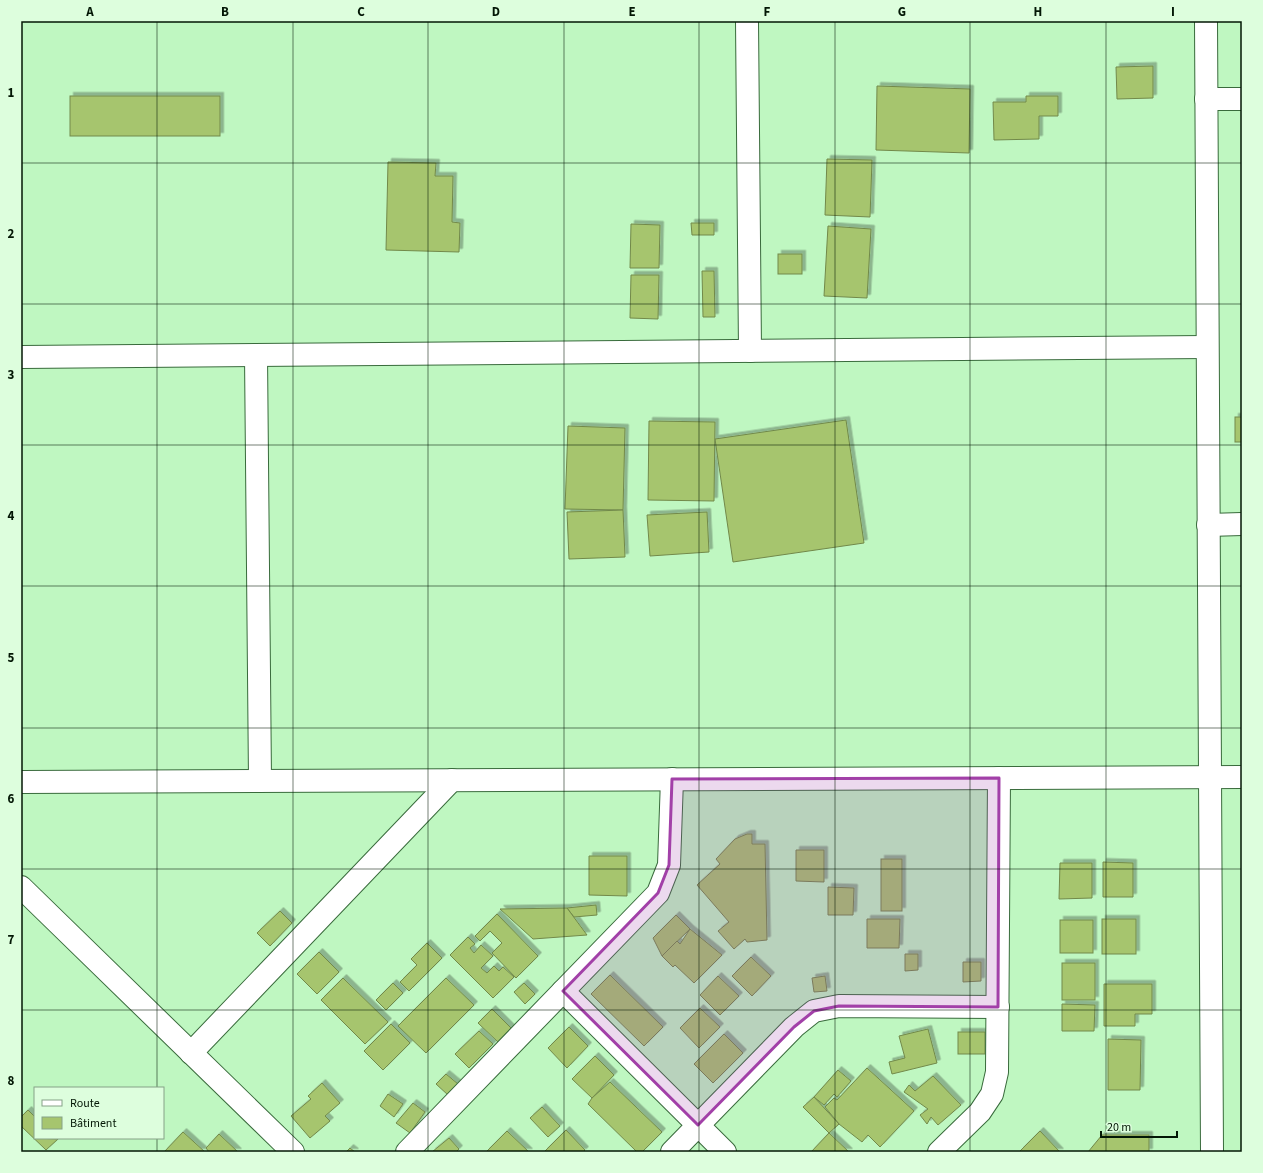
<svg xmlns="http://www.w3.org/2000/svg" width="1263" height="1173" font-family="'Source Sans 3',sans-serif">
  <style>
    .building { fill: #a6c56e; stroke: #72894a; filter: url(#shadow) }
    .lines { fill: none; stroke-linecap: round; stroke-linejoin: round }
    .minor-casing { stroke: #396b3c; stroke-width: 24 }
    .minor { stroke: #fff; stroke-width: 22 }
    .marked { fill: #a240a8; fill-opacity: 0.2; stroke: #a240a8; stroke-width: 3; stroke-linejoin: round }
    .grid { fill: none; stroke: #031705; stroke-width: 1; stroke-opacity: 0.55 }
    .neatline { fill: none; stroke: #031705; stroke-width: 1.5 }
    .grid-label { font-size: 13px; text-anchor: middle; font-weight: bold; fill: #031705 }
  </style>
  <defs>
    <filter id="shadow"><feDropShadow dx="3.5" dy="-3.5" stdDeviation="0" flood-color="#0004"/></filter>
  </defs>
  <rect width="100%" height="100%" fill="#bff7c1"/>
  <g class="building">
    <path d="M 1153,66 L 1153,98 L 1117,99 L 1116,67 Z"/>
    <path d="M 877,86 L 970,89 L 969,153 L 876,150 Z"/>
    <rect x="70" y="96" width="150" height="40"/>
    <path d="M 1026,96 L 1058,96 L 1058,116 L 1039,116 L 1039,139 L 994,140 L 993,102 L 1026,102 Z"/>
    <path d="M 827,159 L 872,160 L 870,217 L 825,215 Z"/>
    <path d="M 388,162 L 436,163 L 435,176 L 453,176 L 452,222 L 460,223 L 459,252 L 386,250 Z"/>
    <path d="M 691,223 L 714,223 L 714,235 L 692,235 Z"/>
    <path d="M 631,224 L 660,225 L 659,268 L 630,268 Z"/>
    <path d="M 828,226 L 871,229 L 867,298 L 824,296 Z"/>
    <rect x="778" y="254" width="24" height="20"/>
    <path d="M 702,271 L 714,271 L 715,317 L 703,317 Z"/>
    <path d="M 631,275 L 659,275 L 658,319 L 630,318 Z"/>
    <rect x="1235" y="417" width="7" height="25"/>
    <path d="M 846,420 L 864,543 L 733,562 L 715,439 Z"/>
    <path d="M 649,421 L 715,422 L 714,501 L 648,500 Z"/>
    <path d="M 568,426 L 625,428 L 623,510 L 565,509 Z"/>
    <path d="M 623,510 L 625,557 L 569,559 L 567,512 Z"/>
    <path d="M 707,512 L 709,552 L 650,556 L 647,515 Z"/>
    <path d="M 747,834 L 752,834 L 752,844 L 765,844 L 767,940 L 747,942 L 745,939 L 734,949 L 718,931 L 729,922 L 697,885 L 720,864 L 716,859 L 735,839 Z"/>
    <path d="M 796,850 L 824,850 L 824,882 L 796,881 Z"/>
    <path d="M 589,856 L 627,856 L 627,896 L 589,895 Z"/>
    <rect x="881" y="859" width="21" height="52"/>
    <path d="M 1103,862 L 1133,863 L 1133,897 L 1103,897 Z"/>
    <path d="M 1060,863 L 1092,863 L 1092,898 L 1059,899 Z"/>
    <path d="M 828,887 L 854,888 L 853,915 L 828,915 Z"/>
    <path d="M 596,905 L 597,915 L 574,917 L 567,908 Z"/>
    <path d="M 567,908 L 587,935 L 533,939 L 500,909 Z"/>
    <path d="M 280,911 L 292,923 L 270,946 L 257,933 Z"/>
    <path d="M 497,914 L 538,956 L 516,978 L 492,953 L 502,943 L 490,931 L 480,941 L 475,936 Z"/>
    <path d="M 676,915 L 690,929 L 662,956 L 653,938 Z"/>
    <path d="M 867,919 L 900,919 L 899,948 L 867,948 Z"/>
    <rect x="1102" y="919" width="34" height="35"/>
    <rect x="1060" y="920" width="33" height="33"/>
    <path d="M 690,929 L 722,955 L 694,983 L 675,965 L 673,967 L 662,956 L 677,941 L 680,944 Z"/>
    <path d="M 468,937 L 475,944 L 470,948 L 474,953 L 481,945 L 493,956 L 481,968 L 487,973 L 494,966 L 499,971 L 503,967 L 514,977 L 493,998 L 450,955 Z"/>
    <path d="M 427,943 L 442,958 L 409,991 L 400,982 L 417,965 L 411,959 Z"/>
    <path d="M 319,952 L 339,972 L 317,994 L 297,974 Z"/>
    <path d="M 905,954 L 918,954 L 918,970 L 905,971 Z"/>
    <path d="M 751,957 L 771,976 L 752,996 L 732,976 Z"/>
    <path d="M 963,962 L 981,962 L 981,981 L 963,982 Z"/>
    <rect x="1062" y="963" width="33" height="37"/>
    <path d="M 610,975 L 663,1027 L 644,1046 L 591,994 Z"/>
    <path d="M 718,976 L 739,996 L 720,1015 L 700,995 Z"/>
    <path d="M 825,976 L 827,991 L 814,992 L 812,978 Z"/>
    <path d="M 343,978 L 388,1022 L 365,1044 L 321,1000 Z"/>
    <path d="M 446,978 L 474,1005 L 426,1053 L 398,1026 Z"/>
    <path d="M 393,983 L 403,993 L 386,1010 L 376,1000 Z"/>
    <path d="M 524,983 L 535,994 L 525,1004 L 514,992 Z"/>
    <path d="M 1104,984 L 1152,984 L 1152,1014 L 1135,1014 L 1135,1026 L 1104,1026 Z"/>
    <path d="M 1062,1004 L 1095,1005 L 1094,1031 L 1062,1031 Z"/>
    <path d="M 700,1008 L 720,1027 L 699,1048 L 680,1028 Z"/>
    <path d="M 492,1009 L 511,1028 L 498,1042 L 478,1023 Z"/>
    <path d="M 391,1024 L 410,1043 L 383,1070 L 364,1051 Z"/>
    <path d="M 569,1027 L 588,1046 L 567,1068 L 548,1048 Z"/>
    <path d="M 928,1029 L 937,1063 L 892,1074 L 889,1062 L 905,1058 L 899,1036 Z"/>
    <path d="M 479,1031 L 493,1044 L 469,1068 L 455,1054 Z"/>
    <rect x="958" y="1032" width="27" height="22"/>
    <path d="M 724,1034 L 743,1053 L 713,1083 L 694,1064 Z"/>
    <path d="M 1108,1039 L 1141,1040 L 1140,1090 L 1108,1090 Z"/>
    <path d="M 595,1056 L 614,1075 L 592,1098 L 572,1079 Z"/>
    <path d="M 867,1068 L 914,1111 L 880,1147 L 868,1135 L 862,1142 L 839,1124 L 825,1107 L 834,1098 L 837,1100 Z"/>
    <path d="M 838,1070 L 851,1081 L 837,1097 L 834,1094 L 824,1105 L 814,1097 Z"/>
    <path d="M 446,1074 L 458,1084 L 448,1095 L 436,1084 Z"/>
    <path d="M 933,1076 L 961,1105 L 938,1125 L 931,1117 L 927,1124 L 920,1115 L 928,1109 L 904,1092 L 909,1085 L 915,1091 Z"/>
    <path d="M 610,1082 L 662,1132 L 642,1152 L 637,1152 L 588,1104 L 592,1098 Z"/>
    <path d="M 322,1083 L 340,1103 L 325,1116 L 330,1121 L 310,1138 L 291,1116 L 311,1099 L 308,1096 Z"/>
    <path d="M 388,1094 L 403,1104 L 394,1117 L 380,1106 Z"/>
    <path d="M 814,1097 L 839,1124 L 829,1133 L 803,1107 Z"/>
    <path d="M 413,1103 L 425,1112 L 410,1133 L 396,1123 Z"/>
    <path d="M 542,1107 L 560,1126 L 548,1137 L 530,1118 Z"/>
    <path d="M 28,1110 L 35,1117 L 35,1138 L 58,1139 L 46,1150 L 21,1126 L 21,1117 Z"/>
    <path d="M 566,1130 L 585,1150 L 583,1152 L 544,1152 Z"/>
    <path d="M 507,1131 L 529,1152 L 486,1152 Z"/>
    <path d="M 1040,1131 L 1060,1152 L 1021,1152 L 1020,1151 Z"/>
    <path d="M 183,1132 L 205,1152 L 164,1152 Z"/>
    <path d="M 829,1133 L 849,1152 L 811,1152 Z"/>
    <path d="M 219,1134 L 238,1152 L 209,1152 L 206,1148 Z"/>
    <path d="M 1102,1135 L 1149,1135 L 1149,1152 L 1088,1152 Z"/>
    <path d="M 449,1138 L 459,1149 L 456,1152 L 432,1152 Z"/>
    <path d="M 350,1148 L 355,1152 L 346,1152 Z"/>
  </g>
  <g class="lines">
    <g class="minor-casing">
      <g id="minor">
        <path d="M 747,21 L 750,351"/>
        <path d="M 1206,21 L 1212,1152"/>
        <path d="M 1206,99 L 1242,99"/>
        <path d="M 256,355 L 260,781"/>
        <path d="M 21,357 L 1207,347"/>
        <path d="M 1208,525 L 1242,524"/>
        <path d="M 21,782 L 1242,777"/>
        <path d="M 21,887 L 293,1152"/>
        <path d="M 563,991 L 725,1152"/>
        <path d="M 191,1053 L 452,780"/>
        <path d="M 407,1152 L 658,893 L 669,865 L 672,779"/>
        <path d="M 672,1152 L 794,1027 L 814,1011 L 839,1006 L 998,1007"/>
        <path d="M 939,1152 L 980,1112 L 992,1094 L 997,1072 L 999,778"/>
      </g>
    </g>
    <use href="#minor" class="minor"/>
  </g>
  <path class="marked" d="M 999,778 L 998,1007 L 839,1006 L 814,1011 L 794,1027 L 698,1125 L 563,991 L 658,893 L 669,865 L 672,779 Z"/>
  <path class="grid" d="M 157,21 L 157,1088M 293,21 L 293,1152M 428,21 L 428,1152M 564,21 L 564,1152M 699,21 L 699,1152M 835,21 L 835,1152M 970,21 L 970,1152M 1106,21 L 1106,1152M 21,163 L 1242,163M 21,304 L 1242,304M 21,445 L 1242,445M 21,586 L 1242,586M 21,728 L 1242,728M 21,869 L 1242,869M 21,1010 L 1242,1010M 157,1138 L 157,1152"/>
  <rect width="1263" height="1173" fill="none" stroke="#ddfedd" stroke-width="44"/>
  <rect x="34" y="1087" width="130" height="52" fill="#ddfedd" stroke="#86a287"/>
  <rect x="42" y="1100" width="20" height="6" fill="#ffffff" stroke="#86a287"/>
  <text x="70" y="1107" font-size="12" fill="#031705">Route</text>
  <rect x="42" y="1117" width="20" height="12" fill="#a6c56e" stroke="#86a287"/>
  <text x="70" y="1127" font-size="12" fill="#031705">Bâtiment</text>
  <path d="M1101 1131v6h76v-6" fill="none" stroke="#031705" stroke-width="2"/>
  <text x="1107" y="1131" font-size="12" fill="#031705" stroke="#ddfedd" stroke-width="3" paint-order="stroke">20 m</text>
  <rect x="22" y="22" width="1219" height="1129" class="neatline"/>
  <g class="grid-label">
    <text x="90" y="16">A</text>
    <text x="225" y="16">B</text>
    <text x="361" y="16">C</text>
    <text x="496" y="16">D</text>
    <text x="632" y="16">E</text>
    <text x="767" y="16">F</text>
    <text x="902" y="16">G</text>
    <text x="1038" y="16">H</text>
    <text x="1173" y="16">I</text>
    <text x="11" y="97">1</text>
    <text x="11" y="238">2</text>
    <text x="11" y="379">3</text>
    <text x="11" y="520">4</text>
    <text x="11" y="662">5</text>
    <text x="11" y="803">6</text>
    <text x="11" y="944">7</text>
    <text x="11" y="1085">8</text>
  </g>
</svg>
